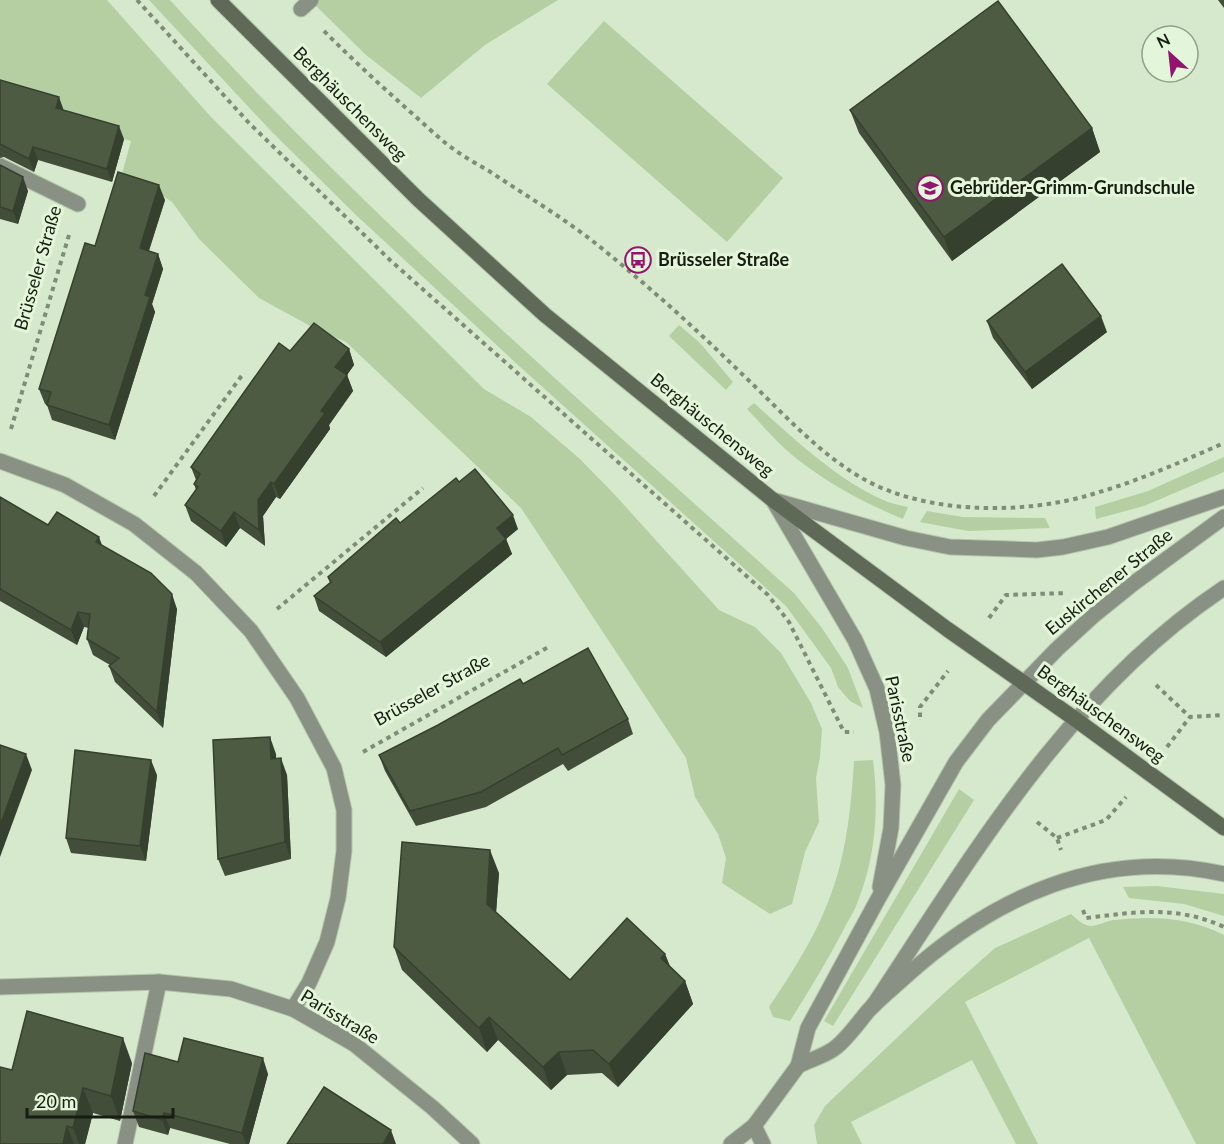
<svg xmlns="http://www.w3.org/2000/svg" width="1224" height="1144" font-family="Lato,sans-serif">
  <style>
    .green { fill: #b5cfa3 }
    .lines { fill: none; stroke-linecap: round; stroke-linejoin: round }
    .lane-casing { stroke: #b4c4ab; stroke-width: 17 }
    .street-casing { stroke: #b4c4ab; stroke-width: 17 }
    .secondary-casing { stroke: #b4c4ab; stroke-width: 17 }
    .path { stroke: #7f8c77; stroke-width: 4; stroke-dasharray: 4.5 4.5; stroke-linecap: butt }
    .lane { stroke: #899084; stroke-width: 15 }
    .street { stroke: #899084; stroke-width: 15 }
    .secondary { stroke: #5f6958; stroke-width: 15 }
    .wall { fill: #424e3a }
    .shaded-wall { fill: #36402f }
    .building { fill: #4d5b43; stroke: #36402f; stroke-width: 1.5 }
    .labels { text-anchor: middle; stroke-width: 6; stroke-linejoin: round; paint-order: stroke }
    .street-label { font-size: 18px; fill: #171d13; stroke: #e4f6d9 }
    .poi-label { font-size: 18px; font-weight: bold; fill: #171d13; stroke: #e4f6d9; text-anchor: start }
  </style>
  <rect width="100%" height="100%" fill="#d7e9cc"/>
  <g class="green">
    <path d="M 0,0 L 107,0 L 211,117 L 484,389 L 531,417 L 580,459 L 615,495 L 719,610 L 755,627 L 781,653 L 811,703 L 822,729 L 820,757 L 816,778 L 819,822 L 805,852 L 792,904 L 770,914 L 722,883 L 726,858 L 718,834 L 695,797 L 686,758 L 521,508 L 346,342 L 312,327 L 259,298 L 199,239 L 172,202 L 156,191 L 120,181 L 131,141 L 63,120 L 66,110 L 0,90 Z"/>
    <path d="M 149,0 L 170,0 C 363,213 581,401 794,593 L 822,628 L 848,668 L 863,708 L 850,701 L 838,687 L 831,668 L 786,606 L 518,365 L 356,215 L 271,131 Z"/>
    <path d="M 310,0 L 558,0 L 485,45 L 421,98 L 366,55 Z"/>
    <path d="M 604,21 L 783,178 L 727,242 L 547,84 Z"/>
    <path d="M 679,325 L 700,343 L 733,382 L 726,390 L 669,336 Z"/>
    <path d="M 754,403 C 791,436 835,478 881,499 C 889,503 899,505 908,507 L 903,519 C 867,504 832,486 801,462 C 781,447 764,427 747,409 Z"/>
    <path d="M 1224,457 L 1224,472 L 1144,506 L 1096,519 L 1095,507 L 1148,491 Z"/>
    <path d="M 927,511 L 963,517 L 1045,518 L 1050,528 L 968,531 L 920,522 Z"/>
    <path d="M 873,760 C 879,807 876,856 858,901 C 855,911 848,920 844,929 C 827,961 809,991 790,1021 L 773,1017 L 769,1007 C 791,974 814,939 828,902 C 846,858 851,809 854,761 Z"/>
    <path d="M 959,789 L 974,800 L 833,1026 L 824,1021 Z"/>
    <path d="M 1157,886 L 1224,894 L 1224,916 L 1184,904 L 1129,898 L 1123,887 Z"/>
    <path d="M 1071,914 C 1076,918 1083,926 1091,926 C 1098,926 1106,921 1114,920 C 1153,916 1188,917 1224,935 L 1224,1144 L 1196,1144 L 1089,938 L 965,1002 L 1038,1144 L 1016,1144 L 972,1060 L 851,1122 L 862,1144 L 817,1144 L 814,1125 L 825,1106 L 942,995 L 995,948 Z"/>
  </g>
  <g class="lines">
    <g class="lane-casing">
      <g id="lane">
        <path d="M 301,9 L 311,0"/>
        <path d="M 754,1126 L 763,1144"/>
      </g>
    </g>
    <g class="street-casing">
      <g id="street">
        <path d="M 0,166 L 78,204"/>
        <path d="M 0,461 L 65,485 L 134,524 L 196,573 L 251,631 L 297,698 L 334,768 L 344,810 L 344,851 L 338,898 L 327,942 L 309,983 L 293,1009"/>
        <path d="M 773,500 L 906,538 L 950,547 L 1037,550 L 1063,547 L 1108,537 L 1224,497"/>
        <path d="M 773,500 L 855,640 L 877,689 L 887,732 L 893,785 L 891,828 L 880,887"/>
        <path d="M 0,987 L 159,982 L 231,989 L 293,1009 L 354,1044 L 433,1108 L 472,1144"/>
        <path d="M 873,1006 C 973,855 1069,691 1224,588"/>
        <path d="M 798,1066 C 809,1060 825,1056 835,1048 C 847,1039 858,1023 868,1011 C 879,999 893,988 905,977 C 994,896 1102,847 1224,874"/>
        <path d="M 125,1144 L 159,982"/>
        <path d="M 731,1144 L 754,1126 L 798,1066 L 808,1028 L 878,899 L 956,762 L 988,720 L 1057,649 L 1093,616 L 1134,583 L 1224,517"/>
      </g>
    </g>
    <g class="secondary-casing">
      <path id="secondary" d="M 218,0 L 419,200 L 545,315 L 773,500 L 947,629 L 1075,719 L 1224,828"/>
    </g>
    <g class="path">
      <path d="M 137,0 L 249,123 L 391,261 L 768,595 L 789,622 L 844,732 L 854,732"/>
      <path d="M 324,31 C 351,58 379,84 407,109 C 421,121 434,134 448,145 C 461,155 475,163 489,171 C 528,197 569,221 605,251 C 653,290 698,331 742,374 C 780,410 816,451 860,477 C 924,515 1024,515 1093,494 C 1138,481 1181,462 1224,443"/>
      <path d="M 11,429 L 69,235"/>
      <path d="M 154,496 L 243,374"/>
      <path d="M 277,609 L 423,488"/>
      <path d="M 989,618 L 1006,595 L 1067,593"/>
      <path d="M 1156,685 L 1190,717"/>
      <path d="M 920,717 L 920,707 L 948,671"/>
      <path d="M 1167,747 L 1190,717 L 1224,715"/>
      <path d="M 363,752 L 550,646"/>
      <path d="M 1037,822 L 1057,838 L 1061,850"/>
      <path d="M 1057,838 L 1106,820 L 1126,797"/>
      <path d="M 1083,910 L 1086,918 C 1135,912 1177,905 1224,927"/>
    </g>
    <use href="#lane" class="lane"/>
    <use href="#street" class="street"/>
    <use href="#secondary" class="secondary"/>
  </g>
  <g class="wall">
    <path d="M 1218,0 L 1224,0 L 1224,8 Z"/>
    <path d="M 0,80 L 124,139 L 112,182 L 38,160 L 34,172 L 4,157 L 0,158 Z"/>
    <path d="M 850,110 L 1092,128 L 1100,152 L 952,261 L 859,133 Z"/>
    <path d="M 0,165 L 28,191 L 18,224 L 0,219 Z"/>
    <path d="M 165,200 L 149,251 L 158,254 L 163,269 L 152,304 L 155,312 L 115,440 L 52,420 L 47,405 L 45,404 L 39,389 L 95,246 Z"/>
    <path d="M 987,321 L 1107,332 L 1032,389 L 993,338 Z"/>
    <path d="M 349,349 L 354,365 L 347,375 L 353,391 L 329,425 L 330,429 L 280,499 L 276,497 L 263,516 L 265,546 L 240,528 L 226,547 L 191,521 L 185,505 L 196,490 L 194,484 L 196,480 L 191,467 L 290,351 Z"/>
    <path d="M 459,482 L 518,529 L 506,539 L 512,554 L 386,657 L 319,611 L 314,596 L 330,583 L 328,577 L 400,523 Z"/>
    <path d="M 0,497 L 48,525 L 102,545 L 177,609 L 163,728 L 115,682 L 109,666 L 110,665 L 93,655 L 87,639 L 89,628 L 84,627 L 77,645 L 0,601 Z"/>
    <path d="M 523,684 L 628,719 L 633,734 L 568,771 L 563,764 L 486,807 L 416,826 L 385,771 L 379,755 Z"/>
    <path d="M 276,754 L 276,758 L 287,775 L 291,859 L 225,876 L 218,859 Z"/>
    <path d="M 157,775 L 146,861 L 71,853 L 66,838 Z"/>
    <path d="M 499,873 L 496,912 L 570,980 L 665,954 L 670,966 L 685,981 L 693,1004 L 618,1087 L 602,1073 L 567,1075 L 551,1090 L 498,1040 L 487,1052 L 402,970 L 394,947 Z"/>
    <path d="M 178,1062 L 268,1074 L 249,1144 L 230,1144 L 170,1128 L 168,1135 L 139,1127 L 133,1111 Z"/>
    <path d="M 132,1063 L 120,1121 L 93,1113 L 85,1144 L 0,1144 L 12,1070 Z"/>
  </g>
  <g class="shaded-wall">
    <path d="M 59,97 L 64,111 L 56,108 Z"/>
    <path d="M 119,126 L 124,139 L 112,182 L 107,169 Z"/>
    <path d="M 1092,128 L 1100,152 L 952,261 L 944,237 Z"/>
    <path d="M 33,147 L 38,160 L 34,172 L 29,159 Z"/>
    <path d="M 23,177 L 28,191 L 18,224 L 13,211 Z"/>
    <path d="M 159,185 L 165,200 L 145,262 L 140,248 Z"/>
    <path d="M 158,254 L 163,269 L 152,304 L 155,312 L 115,440 L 109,425 L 145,295 Z"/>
    <path d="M 1101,316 L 1107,332 L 1032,389 L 1025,372 Z"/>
    <path d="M 349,349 L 354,365 L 341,383 L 335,367 Z"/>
    <path d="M 347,375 L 353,391 L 329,425 L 330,429 L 280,499 L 274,484 L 321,411 Z"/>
    <path d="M 271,482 L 276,497 L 263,516 L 265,546 L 259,530 L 258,500 Z"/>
    <path d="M 234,512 L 240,528 L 226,547 L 221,531 Z"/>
    <path d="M 513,515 L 518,529 L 502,542 L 497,528 Z"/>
    <path d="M 99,537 L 105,553 L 96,542 Z"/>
    <path d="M 506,539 L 512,554 L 386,657 L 380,642 Z"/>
    <path d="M 172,594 L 177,609 L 163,728 L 157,712 Z"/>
    <path d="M 78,612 L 84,627 L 77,645 L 71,630 Z"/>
    <path d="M 270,737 L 276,754 L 277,775 L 271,759 Z"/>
    <path d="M 26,754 L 32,770 L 0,857 L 0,826 Z"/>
    <path d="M 281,758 L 287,775 L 291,859 L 285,842 Z"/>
    <path d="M 151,760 L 157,775 L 146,861 L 140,846 Z"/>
    <path d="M 490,850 L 499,873 L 495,927 L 487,904 Z"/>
    <path d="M 665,954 L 674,978 L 661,958 Z"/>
    <path d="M 685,981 L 693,1004 L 618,1087 L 609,1064 Z"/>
    <path d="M 489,1017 L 498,1040 L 487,1052 L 479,1028 Z"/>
    <path d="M 123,1038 L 132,1063 L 120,1121 L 111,1096 Z"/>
    <path d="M 559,1052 L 567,1075 L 551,1090 L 543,1067 Z"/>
    <path d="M 263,1058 L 268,1074 L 249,1144 L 246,1144 L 242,1133 Z"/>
    <path d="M 83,1088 L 93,1113 L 85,1144 L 79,1144 L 73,1128 Z"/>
    <path d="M 164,1113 L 170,1128 L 168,1135 L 162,1120 Z"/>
    <path d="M 67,1126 L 74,1144 L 63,1144 Z"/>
    <path d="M 391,1130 L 396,1144 L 383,1144 Z"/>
  </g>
  <g class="building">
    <path d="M 998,1 L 1092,128 L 944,237 L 850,110 Z"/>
    <path d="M 0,80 L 59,97 L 56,108 L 119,126 L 107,169 L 33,147 L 29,159 L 0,144 Z"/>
    <path d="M 0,165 L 23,177 L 13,211 L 0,207 Z"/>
    <path d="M 118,172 L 159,185 L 140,248 L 158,254 L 145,295 L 150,297 L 109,425 L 47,405 L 51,392 L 39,389 L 85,243 L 95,246 Z"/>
    <path d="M 1062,264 L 1101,316 L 1025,372 L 987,321 Z"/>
    <path d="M 314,323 L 349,349 L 335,367 L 347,375 L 321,411 L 325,413 L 274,484 L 271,482 L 258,500 L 259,530 L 234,512 L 221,531 L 185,505 L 198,487 L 194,484 L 200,474 L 191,467 L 279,343 L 290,351 Z"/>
    <path d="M 475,469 L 513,515 L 497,528 L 506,539 L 380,642 L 314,596 L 331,582 L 328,577 L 396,518 L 400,523 L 456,478 L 459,482 Z"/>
    <path d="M 0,497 L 48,525 L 57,512 L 99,537 L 96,542 L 151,573 L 172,594 L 157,712 L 109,666 L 119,658 L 87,639 L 90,614 L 78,612 L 71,630 L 0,589 Z"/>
    <path d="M 588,648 L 628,719 L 562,755 L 558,748 L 481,792 L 410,811 L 379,755 L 438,725 L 520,679 L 523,684 Z"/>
    <path d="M 270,737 L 271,759 L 281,758 L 285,842 L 218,859 L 213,740 Z"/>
    <path d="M 0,745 L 26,754 L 0,826 Z"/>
    <path d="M 75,750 L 151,760 L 140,846 L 66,838 Z"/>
    <path d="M 402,842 L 490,850 L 487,904 L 570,980 L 627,918 L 665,954 L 661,958 L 685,981 L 609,1064 L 593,1050 L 559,1052 L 543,1067 L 489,1017 L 479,1028 L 394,947 Z"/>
    <path d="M 27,1011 L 123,1038 L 111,1096 L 83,1088 L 73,1128 L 67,1126 L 63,1144 L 0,1144 L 0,1067 L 12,1070 Z"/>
    <path d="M 184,1038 L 263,1058 L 242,1133 L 164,1113 L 162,1120 L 133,1111 L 145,1053 L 178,1062 Z"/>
    <path d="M 324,1087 L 391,1130 L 383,1144 L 287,1144 Z"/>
  </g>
  <defs>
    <g id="school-ring" transform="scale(1.35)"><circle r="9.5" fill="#e4f6d9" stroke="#92146f" stroke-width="1.5"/><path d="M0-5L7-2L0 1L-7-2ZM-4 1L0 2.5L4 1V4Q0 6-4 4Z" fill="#92146f"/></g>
    <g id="bus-ring" transform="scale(1.35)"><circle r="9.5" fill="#e4f6d9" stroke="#92146f" stroke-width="1.5"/><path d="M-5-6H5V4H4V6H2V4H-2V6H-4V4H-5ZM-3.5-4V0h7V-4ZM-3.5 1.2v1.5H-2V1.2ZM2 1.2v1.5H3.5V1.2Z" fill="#92146f"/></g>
  </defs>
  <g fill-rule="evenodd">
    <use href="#school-ring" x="930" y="188"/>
    <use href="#bus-ring" x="638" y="260"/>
  </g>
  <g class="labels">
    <g class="street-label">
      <text transform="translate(350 104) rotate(45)" y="6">Berghäuschensweg</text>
      <text transform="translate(38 268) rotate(-74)" y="6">Brüsseler Straße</text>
      <text transform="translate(712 425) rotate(39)" y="6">Berghäuschensweg</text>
      <text transform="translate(1109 582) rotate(-39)" y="6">Euskirchener Straße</text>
      <text transform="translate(432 690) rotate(-29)" y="6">Brüsseler Straße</text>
      <text transform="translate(1101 714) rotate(36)" y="6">Berghäuschensweg</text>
      <text transform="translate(900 719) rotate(78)" y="6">Parisstraße</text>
      <text transform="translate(340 1017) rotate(31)" y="6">Parisstraße</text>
    </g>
    <g class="poi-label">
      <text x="950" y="194">Gebrüder-Grimm-Grundschule</text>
      <text x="658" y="266">Brüsseler Straße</text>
    </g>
  </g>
  <g transform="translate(1170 54) rotate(333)"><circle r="28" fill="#e4f6d9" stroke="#929f8a" stroke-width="1.5"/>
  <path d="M0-4.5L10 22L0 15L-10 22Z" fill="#92146f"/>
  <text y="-9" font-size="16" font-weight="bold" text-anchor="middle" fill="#171d13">N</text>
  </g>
  <path d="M27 1108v9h146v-9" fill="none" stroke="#171d13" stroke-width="3"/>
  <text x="36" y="1108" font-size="18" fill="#171d13" stroke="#e4f6d9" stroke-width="4.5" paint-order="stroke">20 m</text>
</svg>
